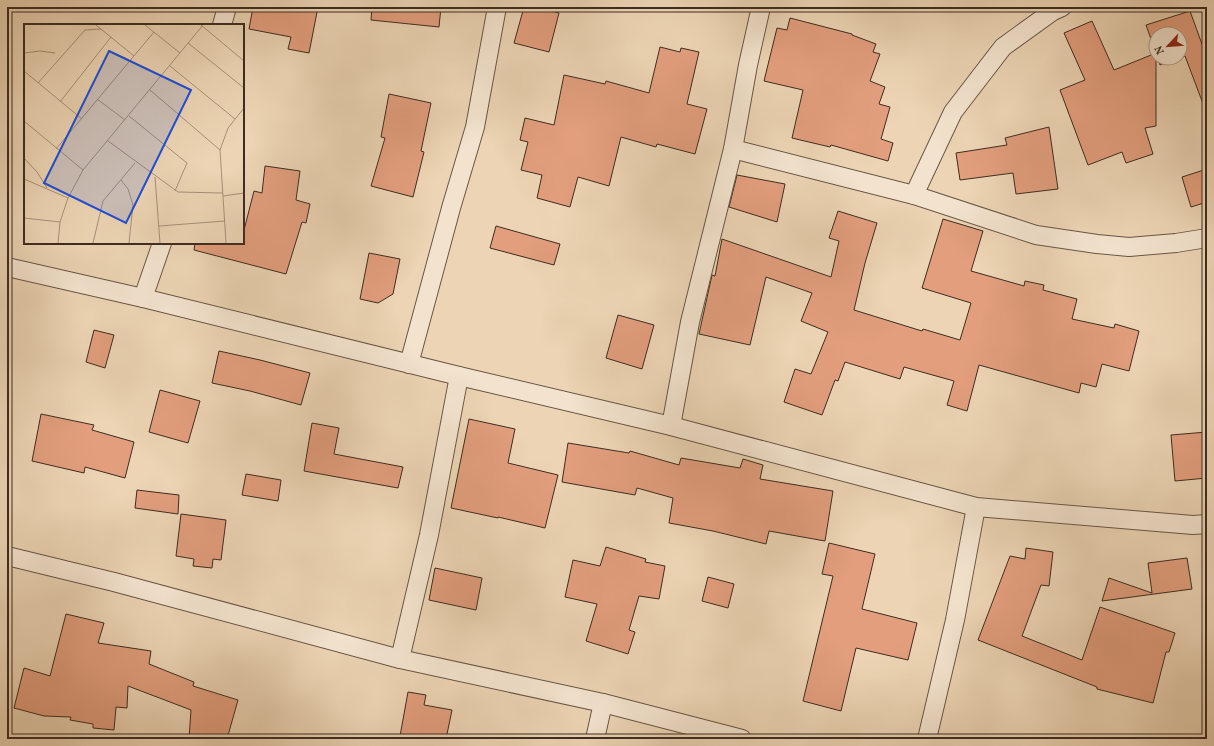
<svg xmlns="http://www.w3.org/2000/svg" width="1214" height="746" font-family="Vollkorn,serif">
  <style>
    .building { fill: #e29e7d; stroke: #3d2c22 }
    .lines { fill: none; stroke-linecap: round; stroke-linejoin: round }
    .minor-casing { stroke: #695646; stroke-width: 20 }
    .minor { stroke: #f3e3ce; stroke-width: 18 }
    .inset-road { fill: none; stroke: #a6917a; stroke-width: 1 }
    .view { fill: #1d4ed8; fill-opacity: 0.15; stroke: #1d4ed8; stroke-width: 2 }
    .inset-edge { fill: none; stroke: #3d2c22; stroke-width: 2 }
  </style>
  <rect width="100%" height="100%" fill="#ecd4b4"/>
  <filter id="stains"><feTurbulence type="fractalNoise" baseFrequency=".005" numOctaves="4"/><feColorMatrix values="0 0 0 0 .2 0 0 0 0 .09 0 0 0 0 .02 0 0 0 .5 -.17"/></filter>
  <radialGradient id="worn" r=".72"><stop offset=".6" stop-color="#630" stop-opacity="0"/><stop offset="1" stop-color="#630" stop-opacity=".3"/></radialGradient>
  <g class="building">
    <path d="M 253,7 L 318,7 L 309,53 L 288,49 L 291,37 L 249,29 Z"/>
    <path d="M 372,7 L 441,7 L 439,27 L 371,20 Z"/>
    <path d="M 524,7 L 536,7 L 559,13 L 549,52 L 514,43 Z"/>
    <path d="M 1190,11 L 1207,58 L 1207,109 L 1205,109 L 1185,56 L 1180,58 L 1180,34 L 1156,34 L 1156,126 L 1145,128 L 1153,154 L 1126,163 L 1122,152 L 1088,165 L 1060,90 L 1085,80 L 1064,33 L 1092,21 L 1114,70 L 1156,53 L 1146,25 Z"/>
    <path d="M 790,18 L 852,34 L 852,35 L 876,44 L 873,52 L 880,54 L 870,81 L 885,87 L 879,104 L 890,107 L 881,139 L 893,143 L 888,161 L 831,145 L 830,147 L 792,138 L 803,90 L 764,81 L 777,28 L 787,30 Z"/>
    <path d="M 660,47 L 680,52 L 681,48 L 699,52 L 687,104 L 707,109 L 695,154 L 657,144 L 656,147 L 621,137 L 609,186 L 578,177 L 570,207 L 537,198 L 542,175 L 521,170 L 528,142 L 520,140 L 525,118 L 554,125 L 564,75 L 605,84 L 606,81 L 649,93 Z"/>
    <path d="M 1158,58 L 1180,58 L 1160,65 Z"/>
    <path d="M 389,94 L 431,103 L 421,151 L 424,152 L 413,197 L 371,186 L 385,138 L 381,137 Z"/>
    <path d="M 1049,127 L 1058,189 L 1016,194 L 1013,173 L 960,180 L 956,153 L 1007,145 L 1005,138 Z"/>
    <path d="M 265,166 L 300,171 L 296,200 L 310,204 L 306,223 L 302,222 L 286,274 L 194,250 L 195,243 L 243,243 L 243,234 L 254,191 L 262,193 Z"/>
    <path d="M 1207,169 L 1207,202 L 1191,207 L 1182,177 Z"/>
    <path d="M 737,175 L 785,184 L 777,222 L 729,207 Z"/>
    <path d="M 838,211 L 877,223 L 865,263 L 854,310 L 922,331 L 923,329 L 960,340 L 971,303 L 922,288 L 943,219 L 983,231 L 971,271 L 1024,286 L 1025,281 L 1044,285 L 1043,290 L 1077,299 L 1072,319 L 1114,328 L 1115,324 L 1139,331 L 1129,371 L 1102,364 L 1096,387 L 1081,383 L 1079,393 L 979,365 L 967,411 L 947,405 L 954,381 L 904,367 L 900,379 L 845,362 L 838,381 L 835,380 L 822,415 L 784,402 L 795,369 L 811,374 L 828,332 L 801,321 L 812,293 L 766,277 L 750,345 L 699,334 L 712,275 L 715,276 L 722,239 L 831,277 L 839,241 L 829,238 Z"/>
    <path d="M 496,226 L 560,244 L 554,265 L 490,248 Z"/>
    <path d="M 369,253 L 400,259 L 393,294 L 378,303 L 360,299 Z"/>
    <path d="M 618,315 L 654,325 L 642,369 L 606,358 Z"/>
    <path d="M 94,330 L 114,335 L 105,368 L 86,362 Z"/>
    <path d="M 219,351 L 260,360 L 310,373 L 301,405 L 250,391 L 212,383 Z"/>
    <path d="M 160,390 L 200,401 L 188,443 L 149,432 Z"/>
    <path d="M 41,414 L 94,425 L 92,430 L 134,442 L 125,478 L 85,467 L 84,473 L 32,461 Z"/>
    <path d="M 469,419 L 515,429 L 508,463 L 558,475 L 545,528 L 498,517 L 498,518 L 451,508 Z"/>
    <path d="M 312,423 L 339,428 L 334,454 L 403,467 L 398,488 L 304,471 Z"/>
    <path d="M 1207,432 L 1207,478 L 1175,481 L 1171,435 Z"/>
    <path d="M 568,443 L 629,453 L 630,451 L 679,465 L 681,458 L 740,468 L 743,459 L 763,465 L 760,479 L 833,491 L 825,541 L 769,531 L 766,544 L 713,531 L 669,523 L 673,498 L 637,488 L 635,495 L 562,482 Z"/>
    <path d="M 246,474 L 281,480 L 278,501 L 242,495 Z"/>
    <path d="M 137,490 L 179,495 L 178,514 L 135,508 Z"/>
    <path d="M 181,514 L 226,520 L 221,560 L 213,559 L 212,568 L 193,566 L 194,559 L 176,556 Z"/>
    <path d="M 829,543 L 875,554 L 862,609 L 917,623 L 908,660 L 856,648 L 841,711 L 803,701 L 833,576 L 822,574 Z"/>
    <path d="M 606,547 L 646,559 L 645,562 L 665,566 L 659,599 L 639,596 L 629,630 L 635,632 L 628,654 L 586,641 L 597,604 L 565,597 L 573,560 L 600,566 Z"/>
    <path d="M 1026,548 L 1053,552 L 1049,586 L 1041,585 L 1022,636 L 1082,660 L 1100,607 L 1175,633 L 1169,652 L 1166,652 L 1153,703 L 1097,689 L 1097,687 L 978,640 L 1010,556 L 1025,559 Z"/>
    <path d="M 1187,558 L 1192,589 L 1102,601 L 1109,578 L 1152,593 L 1148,563 Z"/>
    <path d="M 435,568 L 482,578 L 476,610 L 429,600 Z"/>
    <path d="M 708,577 L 734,584 L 728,608 L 702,601 Z"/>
    <path d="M 66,614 L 104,623 L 98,643 L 151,651 L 149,664 L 194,682 L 193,686 L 238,700 L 227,739 L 189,739 L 191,710 L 128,686 L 127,708 L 116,707 L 114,730 L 93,728 L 93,724 L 70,720 L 71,717 L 44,716 L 14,708 L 24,668 L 50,676 Z"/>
    <path d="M 408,692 L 426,695 L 424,705 L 452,710 L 446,739 L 416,739 L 400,736 Z"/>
  </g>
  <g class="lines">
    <g class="minor-casing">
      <g id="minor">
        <path d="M 222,25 L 227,7"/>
        <path d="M 733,149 L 914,195 L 1036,235 L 1097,244 L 1129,247 L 1176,243 L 1207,238"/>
        <path d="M 914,195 L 953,112 L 1003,47 L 1053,11 L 1062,7"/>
        <path d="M 7,267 L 143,298 L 459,376 L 671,426 L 976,507 L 1193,525 L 1207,524"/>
        <path d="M 143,298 L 162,243"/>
        <path d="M 409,364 L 451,208 L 475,127 L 497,7"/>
        <path d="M 671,426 L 690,322 L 733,149 L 748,65 L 761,7"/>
        <path d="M 7,556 L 114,582 L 400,659 L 603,703 L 742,739"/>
        <path d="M 400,659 L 429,535 L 459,376"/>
        <path d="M 595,739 L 603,703"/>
        <path d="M 927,739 L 955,620 L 976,507"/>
      </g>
    </g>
    <use href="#minor" class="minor"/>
  </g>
  <g transform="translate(24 24)">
    <rect width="220" height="220" fill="#ecd4b4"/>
    <path class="inset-road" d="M 72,1 L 110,32M 121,1 L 156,29M 177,1 L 220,37M 164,19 L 220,64M 0,29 L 16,27 L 31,29M 146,42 L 211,95M 0,47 L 58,95M 14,59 L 61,6 L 77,5M 126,66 L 196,126M 73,75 L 101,96M 36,78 L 87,13M 105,92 L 163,139 L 151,167M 0,97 L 59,146M 84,117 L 154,168 L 199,169M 32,125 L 130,8M 0,134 L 13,148 L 23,164M 131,153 L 136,219M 0,155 L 44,174M 97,156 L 104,165 L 109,181 L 105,219M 199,172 L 220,169M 0,194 L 36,198M 135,202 L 201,197M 34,219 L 36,198 L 44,174 L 59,146 L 179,1M 69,219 L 79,177 L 111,139M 202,219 L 196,126 L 204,104 L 220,84"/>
    <path class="view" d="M 85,27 L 167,66 L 102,199 L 20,159 Z"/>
    <rect width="220" height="220" class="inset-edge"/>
  </g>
  <rect width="1214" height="746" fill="none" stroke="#ecd4b4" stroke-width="24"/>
  <rect x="8" y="8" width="1198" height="730" fill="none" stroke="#3d2c22" stroke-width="2"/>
  <rect x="12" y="12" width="1190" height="722" fill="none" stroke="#3d2c22"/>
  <g transform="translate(1168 46) rotate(244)"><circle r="19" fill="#f3e3ce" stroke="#aa9a89"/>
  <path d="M0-3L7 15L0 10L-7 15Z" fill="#8f2418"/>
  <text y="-6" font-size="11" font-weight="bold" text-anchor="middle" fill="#3d2c22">N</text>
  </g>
  <rect width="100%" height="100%" filter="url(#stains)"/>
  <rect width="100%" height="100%" fill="url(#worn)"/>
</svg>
